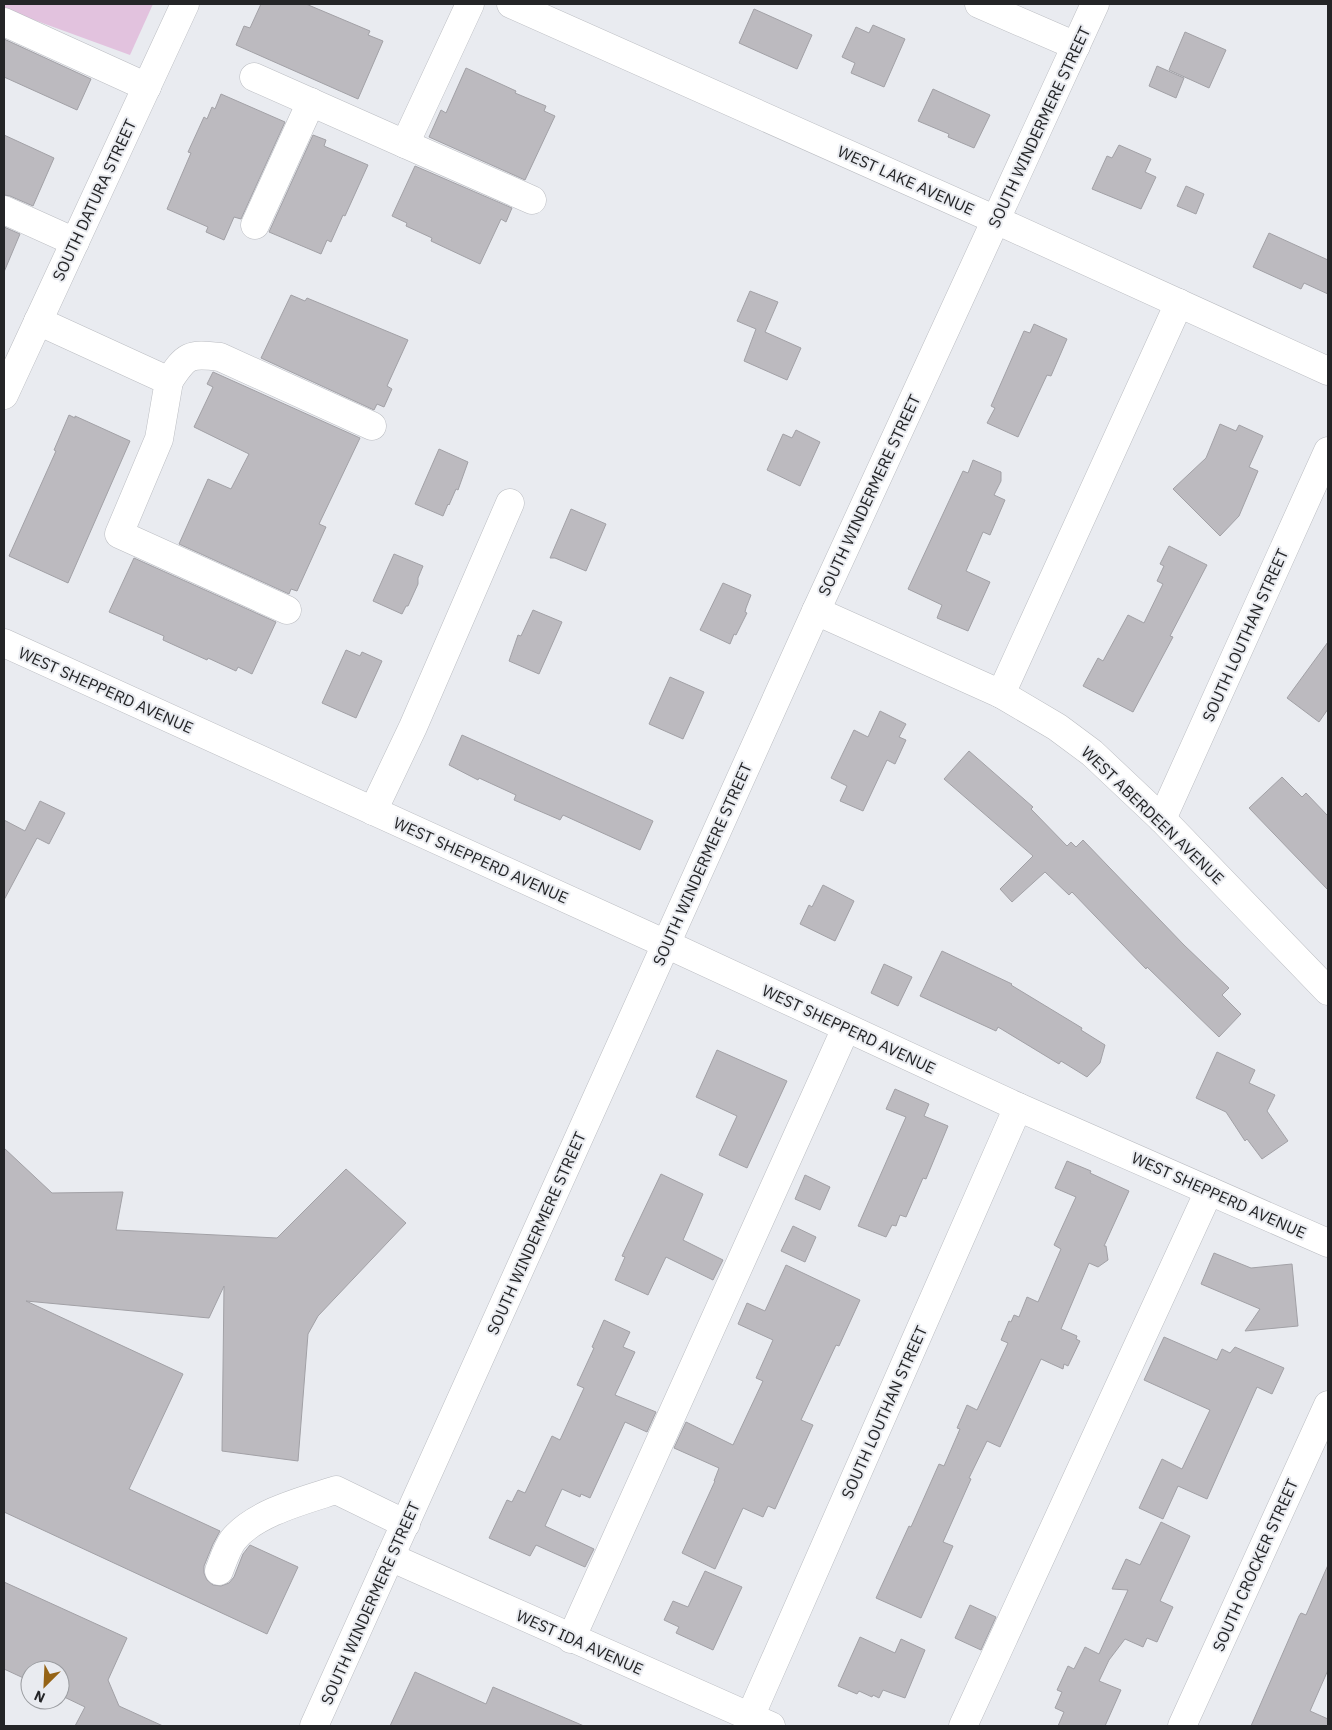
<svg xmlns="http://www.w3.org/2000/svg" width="1332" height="1730" font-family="'IBM Plex Sans',sans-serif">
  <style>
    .green { fill: #e2c2de }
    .building { fill: #bcbabf; stroke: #a2a1a6 }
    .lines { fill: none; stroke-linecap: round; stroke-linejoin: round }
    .minor-casing { stroke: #bbbdc2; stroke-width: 29 }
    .minor { stroke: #fff; stroke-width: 28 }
    .labels { text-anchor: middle; stroke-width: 4; stroke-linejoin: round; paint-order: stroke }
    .street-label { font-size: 16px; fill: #242527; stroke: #e9ebf0 }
  </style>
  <rect width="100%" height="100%" fill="#e9ebf0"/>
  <path class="green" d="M 4,4 L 153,4 L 130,55 L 4,9 Z"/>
  <g class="building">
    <path d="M 261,4 L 306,4 L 370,31 L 368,35 L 383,41 L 358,99 L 236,45 L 244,26 L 250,28 Z"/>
    <path d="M 754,9 L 812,35 L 797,69 L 739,43 Z"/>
    <path d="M 873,25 L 905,39 L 884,87 L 851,73 L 855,63 L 842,57 L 856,27 L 869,33 Z"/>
    <path d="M 1185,32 L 1226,50 L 1209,88 L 1169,70 Z"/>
    <path d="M 4,39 L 91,79 L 77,110 L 4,77 Z"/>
    <path d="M 1157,66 L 1184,78 L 1176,98 L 1149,86 Z"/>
    <path d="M 466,68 L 516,91 L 515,93 L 546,106 L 544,111 L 555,116 L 525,180 L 429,137 L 441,110 L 446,113 Z"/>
    <path d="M 933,89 L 990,115 L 974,148 L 948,137 L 949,134 L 918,121 Z"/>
    <path d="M 221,94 L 285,122 L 241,219 L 234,217 L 224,240 L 206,232 L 208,227 L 167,209 L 191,153 L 188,152 L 204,117 L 207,119 L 212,107 L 215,109 Z"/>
    <path d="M 4,135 L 54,158 L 33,206 L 10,196 L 4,195 Z"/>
    <path d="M 313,135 L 326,140 L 324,146 L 368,165 L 345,216 L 343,215 L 331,242 L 327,240 L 321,254 L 269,232 Z"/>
    <path d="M 1119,145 L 1151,159 L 1145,172 L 1156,177 L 1141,209 L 1092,189 L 1107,156 L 1112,158 Z"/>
    <path d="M 415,166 L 512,208 L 506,222 L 501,219 L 480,264 L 431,241 L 432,238 L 406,226 L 407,223 L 392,216 Z"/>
    <path d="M 1186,186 L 1204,194 L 1196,214 L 1177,206 Z"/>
    <path d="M 4,227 L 20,234 L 4,272 Z"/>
    <path d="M 1269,233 L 1328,260 L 1328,294 L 1304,283 L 1301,289 L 1253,267 Z"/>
    <path d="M 750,291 L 778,302 L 765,332 L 801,348 L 787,380 L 744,361 L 756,329 L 737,321 Z"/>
    <path d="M 291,295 L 305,301 L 307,298 L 408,340 L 387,386 L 392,389 L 384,407 L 377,404 L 374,410 L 261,358 Z"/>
    <path d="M 1034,324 L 1067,339 L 1051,376 L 1047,375 L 1018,437 L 987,423 L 995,408 L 991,406 L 1024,331 L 1030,333 Z"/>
    <path d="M 213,372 L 360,438 L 319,524 L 326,527 L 297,591 L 291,589 L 289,594 L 179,544 L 208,479 L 231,489 L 249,454 L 194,427 L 213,387 L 207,384 Z"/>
    <path d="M 69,415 L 75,418 L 75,416 L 130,441 L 68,583 L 9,556 L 56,451 L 54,450 Z"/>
    <path d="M 1220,424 L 1236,431 L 1239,425 L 1263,436 L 1249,467 L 1258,471 L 1239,516 L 1220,536 L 1173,489 L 1206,458 Z"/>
    <path d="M 796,430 L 820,442 L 800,486 L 767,470 L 783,434 L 792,438 Z"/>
    <path d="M 439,449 L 468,462 L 458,490 L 456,489 L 449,505 L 448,504 L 443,516 L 415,504 Z"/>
    <path d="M 973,460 L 1001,472 L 1001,481 L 994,495 L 1005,500 L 990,535 L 983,532 L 966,571 L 990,582 L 968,631 L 937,618 L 942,605 L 908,589 L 963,471 L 968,473 Z"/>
    <path d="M 571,509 L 606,524 L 586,571 L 555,558 L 550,558 Z"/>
    <path d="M 1169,546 L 1207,565 L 1170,636 L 1173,637 L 1133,712 L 1083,686 L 1098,658 L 1103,661 L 1128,615 L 1144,623 L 1163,584 L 1157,581 L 1164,566 L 1160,564 Z"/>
    <path d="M 394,554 L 423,566 L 418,578 L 418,584 L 408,606 L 406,606 L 402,614 L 373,601 Z"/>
    <path d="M 134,558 L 276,622 L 252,674 L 238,667 L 236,671 L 208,658 L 207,660 L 163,640 L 164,636 L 109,612 Z"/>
    <path d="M 723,583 L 751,595 L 746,608 L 745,612 L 747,613 L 736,635 L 734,634 L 730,644 L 700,630 Z"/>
    <path d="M 533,610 L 562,622 L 539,674 L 509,661 L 518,635 L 521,636 Z"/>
    <path d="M 1328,642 L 1328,709 L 1319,722 L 1287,698 Z"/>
    <path d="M 346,650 L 360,656 L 362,652 L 382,661 L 356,718 L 322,703 Z"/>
    <path d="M 670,677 L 704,692 L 683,739 L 649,724 Z"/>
    <path d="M 880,711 L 906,724 L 899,737 L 906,740 L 895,764 L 887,760 L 863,811 L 840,801 L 847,786 L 831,778 L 854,730 L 868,737 Z"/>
    <path d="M 462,735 L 653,821 L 640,850 L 563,815 L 560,820 L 558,819 L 514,800 L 516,795 L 479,778 L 478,780 L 449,765 Z"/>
    <path d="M 969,751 L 1033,807 L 1031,809 L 1067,846 L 1071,842 L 1076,847 L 1083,840 L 1184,945 L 1229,988 L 1222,995 L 1241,1014 L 1219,1037 L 1147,967 L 1146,969 L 1072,892 L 1069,895 L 1045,872 L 1012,902 L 1000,889 L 1033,856 L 944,779 Z"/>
    <path d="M 1282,777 L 1302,797 L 1306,793 L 1328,816 L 1328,890 L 1249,808 Z"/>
    <path d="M 40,801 L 65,813 L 49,844 L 37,838 L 4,900 L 4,820 L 25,831 Z"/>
    <path d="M 823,885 L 854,901 L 835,941 L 800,924 L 809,905 L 812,907 Z"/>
    <path d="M 942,951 L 1012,984 L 1011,985 L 1082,1028 L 1081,1030 L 1105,1045 L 1100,1063 L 1087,1077 L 1061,1061 L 1059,1064 L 998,1027 L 996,1031 L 920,996 Z"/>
    <path d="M 884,964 L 912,977 L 898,1006 L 871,993 Z"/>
    <path d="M 717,1050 L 787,1081 L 747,1168 L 719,1155 L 737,1116 L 696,1097 Z"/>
    <path d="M 1217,1052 L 1255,1070 L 1249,1083 L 1275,1095 L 1267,1111 L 1288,1141 L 1262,1159 L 1247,1139 L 1245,1141 L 1226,1112 L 1196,1098 Z"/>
    <path d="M 895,1089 L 929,1104 L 924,1116 L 948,1126 L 926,1179 L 923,1178 L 906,1217 L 900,1215 L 896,1226 L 892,1225 L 886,1237 L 858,1226 L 906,1117 L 886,1109 Z"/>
    <path d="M 4,1148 L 52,1193 L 123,1192 L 116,1230 L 277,1238 L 346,1169 L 406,1223 L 318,1316 L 308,1334 L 298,1461 L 222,1451 L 224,1286 L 209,1318 L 26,1301 L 183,1374 L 129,1489 L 220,1531 L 213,1544 L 204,1566 L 204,1573 L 207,1580 L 213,1585 L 221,1586 L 229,1583 L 234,1577 L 243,1554 L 250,1545 L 298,1567 L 267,1634 L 4,1512 Z"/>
    <path d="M 1067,1161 L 1091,1171 L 1090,1173 L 1129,1191 L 1104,1246 L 1106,1246 L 1108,1260 L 1098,1267 L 1089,1263 L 1061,1329 L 1077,1336 L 1076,1339 L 1080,1341 L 1068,1366 L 1064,1364 L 1063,1369 L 1041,1359 L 1000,1447 L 987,1441 L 969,1478 L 971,1479 L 943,1542 L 953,1546 L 921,1618 L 876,1598 L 909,1526 L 911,1527 L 939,1464 L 944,1466 L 960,1429 L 957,1428 L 967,1405 L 977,1410 L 1008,1343 L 1001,1340 L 1009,1321 L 1011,1322 L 1014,1315 L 1019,1317 L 1027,1297 L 1038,1302 L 1061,1249 L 1054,1245 L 1076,1197 L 1055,1188 Z"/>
    <path d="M 661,1174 L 703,1194 L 683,1240 L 723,1260 L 713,1280 L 666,1257 L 648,1295 L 615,1280 L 625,1257 L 622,1256 Z"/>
    <path d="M 805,1175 L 830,1187 L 820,1210 L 795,1199 Z"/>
    <path d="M 793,1226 L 816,1237 L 805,1262 L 781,1251 Z"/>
    <path d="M 1214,1253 L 1251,1268 L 1292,1264 L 1298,1326 L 1245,1331 L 1260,1309 L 1201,1284 Z"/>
    <path d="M 786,1265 L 860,1300 L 839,1346 L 836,1345 L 801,1420 L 813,1425 L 775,1509 L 768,1506 L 763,1517 L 743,1508 L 715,1569 L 682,1553 L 715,1481 L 714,1481 L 719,1468 L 674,1448 L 686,1422 L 733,1445 L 763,1381 L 756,1378 L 773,1340 L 738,1324 L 747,1303 L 765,1311 Z"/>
    <path d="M 604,1320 L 630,1332 L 623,1347 L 635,1352 L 615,1395 L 656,1412 L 647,1432 L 625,1422 L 590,1498 L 581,1494 L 580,1497 L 562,1489 L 545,1526 L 594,1549 L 585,1567 L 536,1545 L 530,1556 L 489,1538 L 507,1500 L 512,1502 L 518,1490 L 525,1493 L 552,1436 L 560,1440 L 584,1388 L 577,1385 L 594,1348 L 592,1347 Z"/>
    <path d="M 1164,1337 L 1217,1360 L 1222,1349 L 1230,1353 L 1235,1347 L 1284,1368 L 1272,1394 L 1257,1387 L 1207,1499 L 1178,1486 L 1163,1519 L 1139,1508 L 1162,1459 L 1182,1469 L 1210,1410 L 1144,1380 Z"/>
    <path d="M 1161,1522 L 1190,1536 L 1160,1601 L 1173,1607 L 1157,1642 L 1147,1638 L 1143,1647 L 1125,1639 L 1109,1660 L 1099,1681 L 1121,1690 L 1105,1726 L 1058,1726 L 1064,1712 L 1055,1708 L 1062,1692 L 1057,1690 L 1068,1666 L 1074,1669 L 1085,1647 L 1099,1654 L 1128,1590 L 1112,1589 L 1126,1559 L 1140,1565 Z"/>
    <path d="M 1328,1565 L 1328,1670 L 1310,1711 L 1328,1719 L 1328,1726 L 1251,1726 L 1299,1616 L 1301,1613 L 1306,1615 Z"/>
    <path d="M 705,1571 L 742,1587 L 713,1650 L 676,1633 L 679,1627 L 664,1620 L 673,1601 L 688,1607 Z"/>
    <path d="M 4,1582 L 127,1638 L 108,1680 L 119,1706 L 163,1726 L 75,1726 L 85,1707 L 60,1695 L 60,1670 L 30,1670 L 30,1681 L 4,1669 Z"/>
    <path d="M 970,1605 L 996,1617 L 981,1650 L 955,1638 Z"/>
    <path d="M 860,1637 L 895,1653 L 901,1639 L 925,1650 L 905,1698 L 883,1690 L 879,1698 L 873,1695 L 872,1697 L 859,1691 L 857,1694 L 838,1686 Z"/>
    <path d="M 415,1672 L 486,1704 L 493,1687 L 584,1726 L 390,1726 Z"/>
  </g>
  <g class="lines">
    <g class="minor-casing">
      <g id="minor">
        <path d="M 511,4 L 996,220 L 1328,371"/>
        <path d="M 979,4 L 1076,46"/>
        <path d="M 4,22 L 147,87"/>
        <path d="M 254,77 L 405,144 L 470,4"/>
        <path d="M 405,144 L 532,200"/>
        <path d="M 4,210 L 75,242"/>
        <path d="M 255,225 L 311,102"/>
        <path d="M 38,321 L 169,381 L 159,439 L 119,534 L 287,610"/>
        <path d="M 169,381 C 186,355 189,353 220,357 L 372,426"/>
        <path d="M 4,395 L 185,4"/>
        <path d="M 816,611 L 1001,694 L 1057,727 L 1092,753 L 1162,819 L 1328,991"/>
        <path d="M 4,643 L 666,944 L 1018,1107 L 1328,1243"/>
        <path d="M 1001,694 L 1179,303"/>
        <path d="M 373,811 L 413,727 L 510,503"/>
        <path d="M 1162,819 L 1328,451"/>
        <path d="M 390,1557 L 771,1726"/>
        <path d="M 219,1571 C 223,1561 227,1548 233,1540 C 254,1513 305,1500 336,1490 L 406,1524"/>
        <path d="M 571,1639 L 846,1028"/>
        <path d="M 750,1717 L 1018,1107"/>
        <path d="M 314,1726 L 816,611 L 1095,4"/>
        <path d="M 963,1726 L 1209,1191"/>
        <path d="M 1182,1726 L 1328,1405"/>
      </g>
    </g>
    <use href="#minor" class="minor"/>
  </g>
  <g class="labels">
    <g class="street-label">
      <text transform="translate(1039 127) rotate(-65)" y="6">SOUTH WINDERMERE STREET</text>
      <text transform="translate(906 180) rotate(24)" y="6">WEST LAKE AVENUE</text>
      <text transform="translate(94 200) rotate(-65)" y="6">SOUTH DATURA STREET</text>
      <text transform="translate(869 495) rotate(-65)" y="6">SOUTH WINDERMERE STREET</text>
      <text transform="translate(1245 635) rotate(-66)" y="6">SOUTH LOUTHAN STREET</text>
      <text transform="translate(106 690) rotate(24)" y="6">WEST SHEPPERD AVENUE</text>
      <text transform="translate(1153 815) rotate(44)" y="6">WEST ABERDEEN AVENUE</text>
      <text transform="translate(481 860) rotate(24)" y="6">WEST SHEPPERD AVENUE</text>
      <text transform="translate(702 864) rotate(-66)" y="6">SOUTH WINDERMERE STREET</text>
      <text transform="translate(849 1029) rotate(25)" y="6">WEST SHEPPERD AVENUE</text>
      <text transform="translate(1219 1195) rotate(24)" y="6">WEST SHEPPERD AVENUE</text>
      <text transform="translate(536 1233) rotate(-66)" y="6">SOUTH WINDERMERE STREET</text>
      <text transform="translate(884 1412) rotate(-66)" y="6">SOUTH LOUTHAN STREET</text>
      <text transform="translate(1255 1565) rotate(-66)" y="6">SOUTH CROCKER STREET</text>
      <text transform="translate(370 1603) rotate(-66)" y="6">SOUTH WINDERMERE STREET</text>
      <text transform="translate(580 1642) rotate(24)" y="6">WEST IDA AVENUE</text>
    </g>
  </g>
  <rect width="1332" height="1730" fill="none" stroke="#242527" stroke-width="10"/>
  <g transform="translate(45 1685) rotate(204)"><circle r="24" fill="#e9ebf0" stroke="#9a9ca0"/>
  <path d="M0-4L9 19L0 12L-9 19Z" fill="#956315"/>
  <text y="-8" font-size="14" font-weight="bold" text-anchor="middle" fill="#242527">N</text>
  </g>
</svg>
